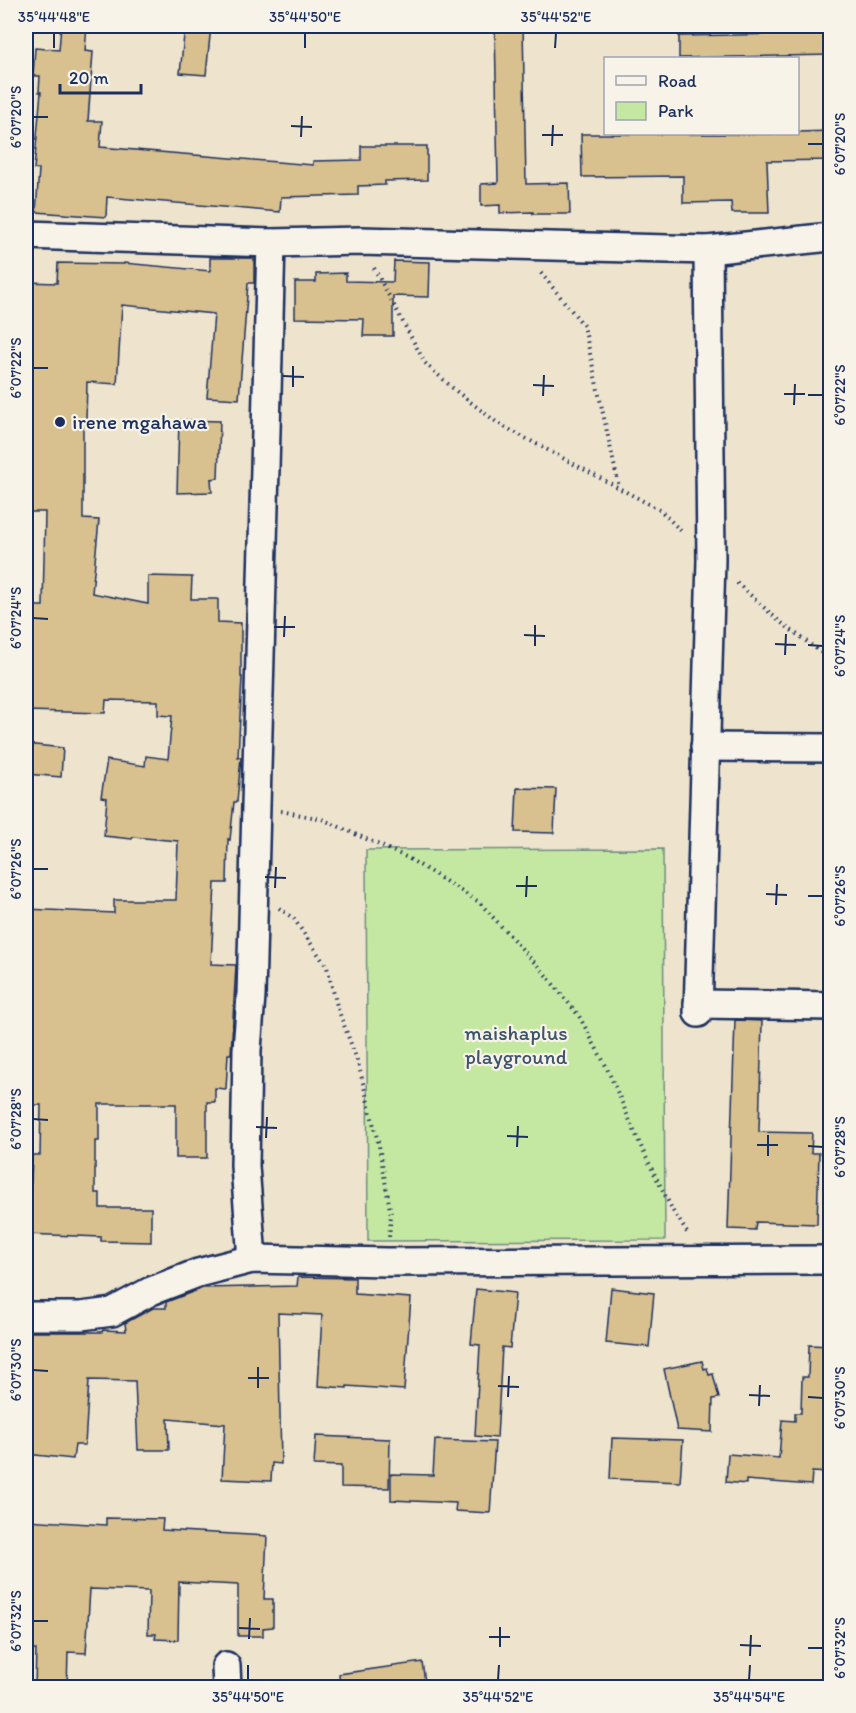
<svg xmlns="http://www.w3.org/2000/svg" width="856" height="1713" font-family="Itim,sans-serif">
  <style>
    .green { fill: #c4e8a2; stroke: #708c80; stroke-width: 1.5 }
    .building { fill: #d8c08f; stroke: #1b2f5e; stroke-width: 1.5 }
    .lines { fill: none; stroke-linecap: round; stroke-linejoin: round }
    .street-casing { stroke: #1b2f5e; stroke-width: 32 }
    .path { stroke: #1b2f5e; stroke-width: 4; stroke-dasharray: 1.5 4.5; stroke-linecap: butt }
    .street { stroke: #f7f3e8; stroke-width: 27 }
    .ticks { fill: none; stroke: #1b2f5e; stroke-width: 2 }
    .poi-dot { fill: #1b2f5e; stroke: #f7f3e8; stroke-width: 2 }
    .labels { text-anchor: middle; stroke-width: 4.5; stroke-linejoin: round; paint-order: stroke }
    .poi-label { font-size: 21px; fill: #1b2f5e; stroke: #f7f3e8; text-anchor: start }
    .park-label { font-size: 21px; fill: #3d546c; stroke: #f7f3e8 }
    .neatline { fill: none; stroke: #1b2f5e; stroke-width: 2 }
    .ticks-label { font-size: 15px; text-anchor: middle; fill: #1b2f5e }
  </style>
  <rect width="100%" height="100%" fill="#eee4cd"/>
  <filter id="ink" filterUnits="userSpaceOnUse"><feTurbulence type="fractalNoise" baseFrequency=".0167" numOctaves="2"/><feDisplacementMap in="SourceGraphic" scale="12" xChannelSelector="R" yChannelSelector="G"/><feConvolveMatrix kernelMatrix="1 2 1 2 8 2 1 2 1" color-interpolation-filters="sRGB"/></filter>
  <g filter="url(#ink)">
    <path class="green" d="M 663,849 L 665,1240 L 368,1241 L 366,850 Z"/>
    <g class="building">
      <path d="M 61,26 L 87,26 L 85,51 L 93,52 L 88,121 L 102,121 L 100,147 L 313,165 L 313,161 L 361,160 L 361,146 L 427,146 L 427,180 L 385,181 L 385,185 L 358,186 L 358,195 L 281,197 L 280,212 L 107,197 L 106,217 L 36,212 L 39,169 L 34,169 L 41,92 L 39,92 L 40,76 L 33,76 L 35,48 L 59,50 Z"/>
      <path d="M 185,26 L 211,26 L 206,75 L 180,73 Z"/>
      <path d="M 495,26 L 523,26 L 526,184 L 569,183 L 570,214 L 533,214 L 533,212 L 500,213 L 500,205 L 481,206 L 481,184 L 498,183 Z"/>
      <path d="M 831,33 L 831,55 L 679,58 L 679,36 Z"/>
      <path d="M 831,131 L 831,160 L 767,161 L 769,213 L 732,213 L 731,202 L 683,203 L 683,176 L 582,177 L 581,134 L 798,134 L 798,132 Z"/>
      <path d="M 210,258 L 254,258 L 254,283 L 248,283 L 239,399 L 207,397 L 214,314 L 122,305 L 117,384 L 87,382 L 86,420 L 83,420 L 83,519 L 99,520 L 92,593 L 148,604 L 148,576 L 192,577 L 191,599 L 218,599 L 218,622 L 241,623 L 241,677 L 242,677 L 238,757 L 241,757 L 237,802 L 234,802 L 230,840 L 228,839 L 227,883 L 215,883 L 211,964 L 236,965 L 231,1054 L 228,1054 L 226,1089 L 215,1088 L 215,1102 L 207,1102 L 207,1158 L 176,1158 L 176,1104 L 99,1104 L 99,1141 L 95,1141 L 95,1193 L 100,1193 L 100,1208 L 151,1208 L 151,1242 L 101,1241 L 101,1237 L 26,1234 L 26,1183 L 31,1183 L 32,1155 L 40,1155 L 41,1105 L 26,1105 L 26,909 L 114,913 L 114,900 L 176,900 L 178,841 L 133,837 L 132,839 L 104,836 L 107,798 L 101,797 L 107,760 L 145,766 L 146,756 L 168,759 L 172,716 L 158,715 L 158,701 L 106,700 L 105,713 L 26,711 L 26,606 L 43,606 L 45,512 L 26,512 L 26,282 L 57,283 L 58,263 L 124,264 L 124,263 L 210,271 Z"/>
      <path d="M 394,261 L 430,262 L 429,297 L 393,296 L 393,336 L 363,336 L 364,319 L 295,318 L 295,282 L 316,282 L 316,274 L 346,273 L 346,281 L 393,282 Z"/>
      <path d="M 179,420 L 220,421 L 218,478 L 211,479 L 212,492 L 177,493 Z"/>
      <path d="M 26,744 L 63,748 L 61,777 L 26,774 Z"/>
      <path d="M 517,788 L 556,789 L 554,833 L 515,832 Z"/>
      <path d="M 735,1020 L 762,1021 L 759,1132 L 812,1133 L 811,1153 L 819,1153 L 817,1224 L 756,1222 L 755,1230 L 728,1229 Z"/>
      <path d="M 298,1277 L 355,1278 L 355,1294 L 411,1298 L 404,1390 L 347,1386 L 347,1388 L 318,1386 L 322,1315 L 278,1313 L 281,1464 L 272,1463 L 271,1481 L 222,1479 L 225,1424 L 168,1419 L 169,1450 L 138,1450 L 135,1381 L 89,1380 L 85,1445 L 75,1445 L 73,1459 L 26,1454 L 26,1332 L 102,1332 L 103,1330 L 126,1331 L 125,1323 L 153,1308 L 166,1308 L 166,1302 L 203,1288 L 297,1286 Z"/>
      <path d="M 611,1288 L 654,1293 L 649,1347 L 606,1343 Z"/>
      <path d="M 476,1289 L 515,1293 L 510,1348 L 502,1347 L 497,1438 L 475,1436 L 480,1345 L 471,1344 Z"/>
      <path d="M 809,1345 L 831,1346 L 831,1473 L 812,1472 L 811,1485 L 746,1480 L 746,1484 L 726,1482 L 728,1454 L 779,1458 L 782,1420 L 795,1421 L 795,1413 L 801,1413 L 802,1377 L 808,1377 Z"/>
      <path d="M 702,1361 L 704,1369 L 707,1368 L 709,1375 L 713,1374 L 719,1398 L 713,1399 L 712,1432 L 677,1430 L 664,1369 Z"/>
      <path d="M 316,1436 L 390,1439 L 389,1488 L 341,1487 L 341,1466 L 314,1465 Z"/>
      <path d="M 612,1438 L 683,1440 L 680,1482 L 610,1479 Z"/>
      <path d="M 435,1440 L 495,1442 L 490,1513 L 455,1511 L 456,1503 L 391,1500 L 391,1474 L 433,1475 Z"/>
      <path d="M 106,1518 L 163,1519 L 162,1530 L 267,1536 L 264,1599 L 273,1599 L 273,1627 L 263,1628 L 263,1636 L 238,1636 L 238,1585 L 179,1582 L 178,1640 L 155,1639 L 156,1634 L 148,1634 L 149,1591 L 90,1589 L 86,1653 L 68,1652 L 67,1688 L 35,1688 L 36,1650 L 26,1650 L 26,1520 L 106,1525 Z"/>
      <path d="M 422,1662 L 426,1688 L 340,1688 L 339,1674 Z"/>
    </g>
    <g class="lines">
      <g class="street-casing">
        <g id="street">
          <path d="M 26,235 L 271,243 L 360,241 L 708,250 L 830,237"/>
          <path d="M 705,747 L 830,748"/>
          <path d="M 698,1004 L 830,1006"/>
          <path d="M 698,1013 L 711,560 L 708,250"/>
          <path d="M 252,1259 L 245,1166 L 247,1050 L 251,996 L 256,806 L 271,243"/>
          <path d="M 26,1316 L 81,1316 L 112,1312 L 151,1291 L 198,1273 L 252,1259 L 387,1262 L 830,1260"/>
          <path d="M 226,1666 L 227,1688"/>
        </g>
      </g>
      <g class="path">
        <path d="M 374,268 L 425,363 L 456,391 L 499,424 L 660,510 L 683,533"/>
        <path d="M 541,273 L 584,326 L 619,487"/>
        <path d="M 737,583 L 779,621 L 830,659"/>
        <path d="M 281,811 L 322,819 L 408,858 L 479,902 L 545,974 L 579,1016 L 606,1066 L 643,1151 L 673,1211 L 688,1234"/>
        <path d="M 279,908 L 294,919 L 327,967 L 337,1006 L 358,1063 L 379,1146 L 391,1215 L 389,1237"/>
      </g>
      <use href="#street" class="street"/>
    </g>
  </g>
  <path class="ticks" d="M 54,48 L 54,33M 305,48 L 305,33M 555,48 L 556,33M 33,117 L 48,117M 291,126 L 312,127M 542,135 L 563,135M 301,137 L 302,116M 808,144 L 823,144M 552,146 L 553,125M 33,368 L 48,368M 283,376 L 304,377M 533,385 L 554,386M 293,387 L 293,366M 784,394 L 805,394M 808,395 L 823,395M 543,396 L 544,375M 794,405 L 795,384M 33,618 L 48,619M 274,627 L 295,627M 524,635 L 545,636M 284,637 L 285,616M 775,644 L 796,645M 808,645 L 823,646M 535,646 L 535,625M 785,655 L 786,634M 33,869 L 48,869M 265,877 L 286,878M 516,886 L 537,886M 275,888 L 276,867M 766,894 L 787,895M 808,896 L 823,896M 526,897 L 527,876M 776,905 L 777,884M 33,1119 L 48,1120M 256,1127 L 277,1128M 507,1136 L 528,1137M 266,1138 L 267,1117M 757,1145 L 778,1145M 808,1146 L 823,1147M 517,1147 L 518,1126M 768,1156 L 768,1135M 33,1370 L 48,1371M 248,1378 L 269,1378M 498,1386 L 519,1387M 258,1388 L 258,1367M 749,1395 L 770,1396M 508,1397 L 509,1376M 808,1397 L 823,1398M 759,1406 L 760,1385M 33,1621 L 48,1621M 239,1628 L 260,1629M 489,1637 L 510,1637M 249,1639 L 250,1618M 740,1645 L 761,1646M 500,1647 L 500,1627M 808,1648 L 823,1648M 750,1656 L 751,1635M 248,1680 L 248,1665M 498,1680 L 499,1665M 749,1680 L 750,1665"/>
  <circle class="poi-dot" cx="60" cy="422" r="6"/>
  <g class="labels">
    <g class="poi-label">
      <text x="72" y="429">irene mgahawa</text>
    </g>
    <g class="park-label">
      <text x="516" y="1040">maishaplus<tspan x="516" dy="24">playground</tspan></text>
    </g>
  </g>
  <rect width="856" height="1713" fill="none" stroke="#f7f3e8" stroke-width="66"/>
  <rect x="604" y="57" width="195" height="78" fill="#f7f3e8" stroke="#9fa5b1" stroke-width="1.5"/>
  <rect x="616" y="76" width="30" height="9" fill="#f7f3e8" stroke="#9fa5b1" stroke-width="1.5"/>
  <text x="658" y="87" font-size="18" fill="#1b2f5e">Road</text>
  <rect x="616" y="102" width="30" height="18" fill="#c4e8a2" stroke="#9fa5b1" stroke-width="1.5"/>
  <text x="658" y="117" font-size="18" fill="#1b2f5e">Park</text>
  <path d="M60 84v9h81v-9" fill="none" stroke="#1b2f5e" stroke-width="3"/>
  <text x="69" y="84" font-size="18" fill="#1b2f5e" stroke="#f7f3e8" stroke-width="4.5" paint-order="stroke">20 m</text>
  <rect x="33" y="33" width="790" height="1647" class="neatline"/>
  <g class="ticks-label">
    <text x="54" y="22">35°44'48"E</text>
    <text x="305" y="22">35°44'50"E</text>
    <text x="556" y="22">35°44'52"E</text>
    <text transform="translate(16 117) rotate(-90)" y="5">6°07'20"S</text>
    <text transform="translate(840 144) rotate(-90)" y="5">6°07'20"S</text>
    <text transform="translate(16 368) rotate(-90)" y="5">6°07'22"S</text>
    <text transform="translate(840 395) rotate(-90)" y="5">6°07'22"S</text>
    <text transform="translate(16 618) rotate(-90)" y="5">6°07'24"S</text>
    <text transform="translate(840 646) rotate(-90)" y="5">6°07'24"S</text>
    <text transform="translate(16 869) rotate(-90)" y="5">6°07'26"S</text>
    <text transform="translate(840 896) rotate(-90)" y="5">6°07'26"S</text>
    <text transform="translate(16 1119) rotate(-90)" y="5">6°07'28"S</text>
    <text transform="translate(840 1147) rotate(-90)" y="5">6°07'28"S</text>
    <text transform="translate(16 1370) rotate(-90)" y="5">6°07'30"S</text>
    <text transform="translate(840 1398) rotate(-90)" y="5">6°07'30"S</text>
    <text transform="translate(16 1621) rotate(-90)" y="5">6°07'32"S</text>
    <text transform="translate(840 1648) rotate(-90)" y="5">6°07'32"S</text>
    <text x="248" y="1702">35°44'50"E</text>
    <text x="498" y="1702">35°44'52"E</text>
    <text x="749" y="1702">35°44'54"E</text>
  </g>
</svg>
